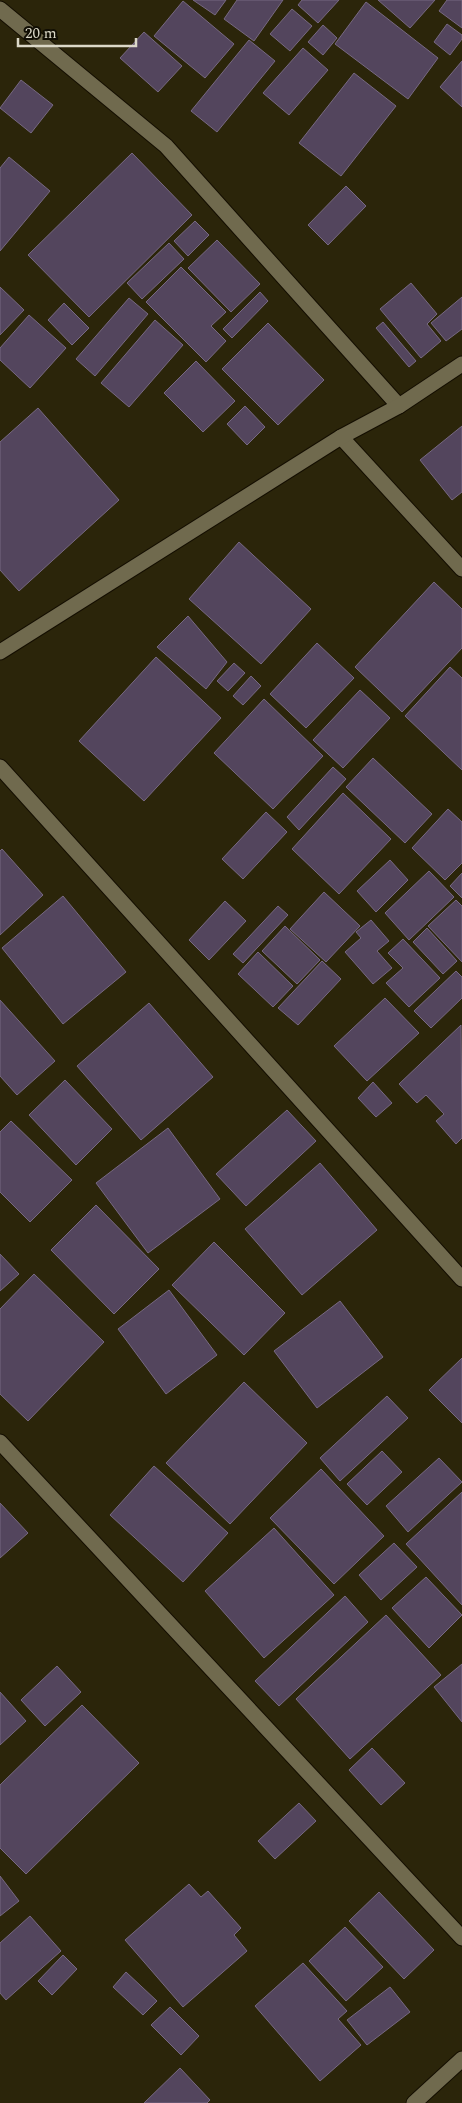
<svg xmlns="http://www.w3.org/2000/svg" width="462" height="2103" font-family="Spectral,serif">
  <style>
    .building { fill: #53455d; stroke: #776982 }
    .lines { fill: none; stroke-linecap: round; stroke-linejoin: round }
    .street-casing { stroke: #140e00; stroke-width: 17 }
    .street { stroke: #706a4e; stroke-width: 15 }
  </style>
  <rect width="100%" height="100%" fill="#2b250a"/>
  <g class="building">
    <path d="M 193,0 L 226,0 L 215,15 Z"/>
    <path d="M 237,0 L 283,0 L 254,41 L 224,19 Z"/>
    <path d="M 302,0 L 339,0 L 318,23 L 298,5 Z"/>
    <path d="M 378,0 L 435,0 L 410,28 Z"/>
    <path d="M 447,0 L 462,0 L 462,28 L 439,11 Z"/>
    <path d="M 183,1 L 234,44 L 205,78 L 154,36 Z"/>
    <path d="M 366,2 L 438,58 L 408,99 L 335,44 Z"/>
    <path d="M 292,9 L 312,26 L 290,51 L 270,34 Z"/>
    <path d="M 447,24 L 462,35 L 462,39 L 450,55 L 434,42 Z"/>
    <path d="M 323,25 L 337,38 L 323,55 L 308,42 Z"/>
    <path d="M 144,32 L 182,66 L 158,92 L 120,58 Z"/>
    <path d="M 249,40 L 275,61 L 217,132 L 191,111 Z"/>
    <path d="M 303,48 L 328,70 L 289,115 L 263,93 Z"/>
    <path d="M 462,61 L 462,107 L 440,87 Z"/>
    <path d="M 354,73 L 396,106 L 341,176 L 299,143 Z"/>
    <path d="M 21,80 L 53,105 L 31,133 L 0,108 Z"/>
    <path d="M 132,153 L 192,215 L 89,317 L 28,255 Z"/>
    <path d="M 9,157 L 50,191 L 0,251 L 0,168 Z"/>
    <path d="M 346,186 L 366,206 L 328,245 L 308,225 Z"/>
    <path d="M 195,221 L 209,235 L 188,256 L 174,241 Z"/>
    <path d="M 217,240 L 260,284 L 231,312 L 188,268 Z"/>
    <path d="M 169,243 L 184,259 L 142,299 L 127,283 Z"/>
    <path d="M 181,267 L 226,312 L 211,326 L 226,341 L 206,362 L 146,302 Z"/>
    <path d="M 411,283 L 437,314 L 427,324 L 441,341 L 421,358 L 380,309 Z"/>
    <path d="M 0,287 L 24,310 L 0,335 Z"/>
    <path d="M 260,292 L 268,301 L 232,338 L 223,329 Z"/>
    <path d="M 462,297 L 462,329 L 446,341 L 431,323 Z"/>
    <path d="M 129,298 L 148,314 L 95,376 L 76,359 Z"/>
    <path d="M 64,303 L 89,328 L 72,345 L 48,320 Z"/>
    <path d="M 29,315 L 66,348 L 30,388 L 0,360 L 0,348 Z"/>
    <path d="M 155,320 L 183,345 L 129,407 L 101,383 Z"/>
    <path d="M 383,322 L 416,361 L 409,367 L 376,328 Z"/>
    <path d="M 268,323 L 324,380 L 278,425 L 222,369 Z"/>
    <path d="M 196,361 L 235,401 L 203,432 L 164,393 Z"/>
    <path d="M 245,406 L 265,427 L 247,445 L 227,424 Z"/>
    <path d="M 38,408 L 119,500 L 19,591 L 0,570 L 0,442 Z"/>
    <path d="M 462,426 L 462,492 L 452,500 L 420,460 Z"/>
    <path d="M 239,542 L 311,609 L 261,664 L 189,599 Z"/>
    <path d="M 434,582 L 462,609 L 462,648 L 402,712 L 355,667 Z"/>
    <path d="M 188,616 L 227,662 L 206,689 L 157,647 Z"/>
    <path d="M 317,643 L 354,678 L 306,728 L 270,694 Z"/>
    <path d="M 156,657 L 221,718 L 144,801 L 79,741 Z"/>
    <path d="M 234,663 L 245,673 L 228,691 L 217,681 Z"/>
    <path d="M 450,667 L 462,678 L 462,770 L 405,716 Z"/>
    <path d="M 251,676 L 261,686 L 243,705 L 233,696 Z"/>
    <path d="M 360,690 L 390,718 L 343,768 L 313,740 Z"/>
    <path d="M 264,699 L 323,756 L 273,809 L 214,753 Z"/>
    <path d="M 373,758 L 432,814 L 405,843 L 346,787 Z"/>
    <path d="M 333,767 L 346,779 L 299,830 L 287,817 Z"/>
    <path d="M 343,793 L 391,839 L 339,894 L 292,849 Z"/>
    <path d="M 448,809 L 462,822 L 462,863 L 445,880 L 412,848 Z"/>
    <path d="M 266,812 L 287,832 L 243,879 L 222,859 Z"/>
    <path d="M 2,849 L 43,895 L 0,935 L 0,851 Z"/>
    <path d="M 390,860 L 408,880 L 376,912 L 357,891 Z"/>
    <path d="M 429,871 L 454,897 L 409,940 L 385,913 Z"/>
    <path d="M 462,873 L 462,898 L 450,886 Z"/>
    <path d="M 324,892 L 360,926 L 326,962 L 290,929 Z"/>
    <path d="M 63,896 L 126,972 L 63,1024 L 2,948 Z"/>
    <path d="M 456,900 L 462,906 L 462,962 L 428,926 Z"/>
    <path d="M 225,901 L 246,921 L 209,960 L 189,940 Z"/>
    <path d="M 278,906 L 288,915 L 243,963 L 233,954 Z"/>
    <path d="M 371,920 L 389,941 L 377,951 L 392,968 L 373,984 L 345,952 L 361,938 L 356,932 Z"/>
    <path d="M 285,926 L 320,960 L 297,984 L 262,951 Z"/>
    <path d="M 427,928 L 457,961 L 443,974 L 413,942 Z"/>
    <path d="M 403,939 L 440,978 L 409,1007 L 386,983 L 403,968 L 388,953 Z"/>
    <path d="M 258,952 L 293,986 L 273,1007 L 238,974 Z"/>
    <path d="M 322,961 L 341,979 L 298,1025 L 278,1008 Z"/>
    <path d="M 456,971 L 462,977 L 462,998 L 431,1028 L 414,1011 Z"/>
    <path d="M 385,998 L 419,1033 L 367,1081 L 334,1046 Z"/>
    <path d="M 0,1000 L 55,1061 L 17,1095 L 0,1076 Z"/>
    <path d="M 149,1003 L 213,1077 L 141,1140 L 77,1066 Z"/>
    <path d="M 461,1025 L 462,1138 L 456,1144 L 436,1121 L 444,1114 L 426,1095 L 417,1103 L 399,1084 Z"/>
    <path d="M 65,1080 L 112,1129 L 76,1165 L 29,1115 Z"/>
    <path d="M 373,1082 L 392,1103 L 376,1117 L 358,1098 Z"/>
    <path d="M 287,1110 L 316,1141 L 246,1206 L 216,1174 Z"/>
    <path d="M 11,1121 L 72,1180 L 30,1222 L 0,1192 L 0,1132 Z"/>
    <path d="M 168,1128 L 220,1199 L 148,1253 L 96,1183 Z"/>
    <path d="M 320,1163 L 377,1230 L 302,1295 L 245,1229 Z"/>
    <path d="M 96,1205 L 159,1269 L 114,1314 L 51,1250 Z"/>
    <path d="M 214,1242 L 285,1313 L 244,1355 L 172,1285 Z"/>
    <path d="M 0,1254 L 19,1274 L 0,1291 Z"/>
    <path d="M 34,1274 L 104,1342 L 28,1421 L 0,1394 L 0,1309 Z"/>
    <path d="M 169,1290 L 217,1355 L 166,1394 L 118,1329 Z"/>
    <path d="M 340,1301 L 383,1357 L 317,1408 L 274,1351 Z"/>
    <path d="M 462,1358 L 462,1423 L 429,1390 Z"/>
    <path d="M 244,1382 L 307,1443 L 230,1524 L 166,1463 Z"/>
    <path d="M 387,1396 L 408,1418 L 340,1481 L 320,1458 Z"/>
    <path d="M 382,1451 L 402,1472 L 367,1505 L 347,1484 Z"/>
    <path d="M 439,1458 L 462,1482 L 408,1532 L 386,1506 Z"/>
    <path d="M 154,1466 L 228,1533 L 183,1582 L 110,1515 Z"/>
    <path d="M 321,1469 L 384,1536 L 334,1584 L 270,1518 Z"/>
    <path d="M 462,1492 L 462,1605 L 406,1544 Z"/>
    <path d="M 0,1503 L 28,1533 L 0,1558 Z"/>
    <path d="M 274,1528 L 334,1595 L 264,1658 L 205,1591 Z"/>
    <path d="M 394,1543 L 417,1567 L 381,1600 L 359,1575 Z"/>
    <path d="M 426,1577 L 462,1615 L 429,1648 L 392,1608 Z"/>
    <path d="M 345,1596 L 368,1622 L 279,1706 L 255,1681 Z"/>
    <path d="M 386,1615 L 441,1675 L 350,1759 L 296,1699 Z"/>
    <path d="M 462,1664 L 462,1722 L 434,1687 Z"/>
    <path d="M 57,1666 L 81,1692 L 45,1726 L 21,1700 Z"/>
    <path d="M 0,1692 L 26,1721 L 0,1745 Z"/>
    <path d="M 82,1705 L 139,1763 L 26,1874 L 0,1848 L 0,1785 Z"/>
    <path d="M 372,1748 L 405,1783 L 381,1805 L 349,1770 Z"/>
    <path d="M 299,1803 L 316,1821 L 275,1859 L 258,1841 Z"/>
    <path d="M 0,1876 L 19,1901 L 0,1916 Z"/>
    <path d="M 189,1884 L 201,1897 L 208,1891 L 241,1928 L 234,1935 L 247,1951 L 183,2007 L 125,1940 Z"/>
    <path d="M 379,1892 L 434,1950 L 404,1979 L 349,1921 Z"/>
    <path d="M 30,1916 L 61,1951 L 6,2000 L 0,1993 L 0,1943 Z"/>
    <path d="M 345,1927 L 383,1967 L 346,2001 L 309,1961 Z"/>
    <path d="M 63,1955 L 77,1969 L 52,1995 L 38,1981 Z"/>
    <path d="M 303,1963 L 347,2011 L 338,2019 L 361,2045 L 320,2081 L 255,2006 Z"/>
    <path d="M 126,1972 L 157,2001 L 143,2015 L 113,1987 Z"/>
    <path d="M 390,1987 L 410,2012 L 367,2045 L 347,2020 Z"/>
    <path d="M 170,2007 L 199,2036 L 181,2055 L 151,2025 Z"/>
    <path d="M 180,2068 L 210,2100 L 207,2103 L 144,2103 Z"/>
  </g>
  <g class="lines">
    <g class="street-casing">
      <g id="street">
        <path d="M 0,9 L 166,146 L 399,406"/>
        <path d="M 341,437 L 462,569"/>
        <path d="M 0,652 L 341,437 L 399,406 L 462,364"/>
        <path d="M 0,767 L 462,1279"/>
        <path d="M 0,1442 L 462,1938"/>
        <path d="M 414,2103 L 462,2059"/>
      </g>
    </g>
    <use href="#street" class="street"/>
  </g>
  <path d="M18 38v8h118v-8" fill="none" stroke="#dbd8c8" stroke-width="2.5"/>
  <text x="25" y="38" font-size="15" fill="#dbd8c8" stroke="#110e04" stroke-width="4" paint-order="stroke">20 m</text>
</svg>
